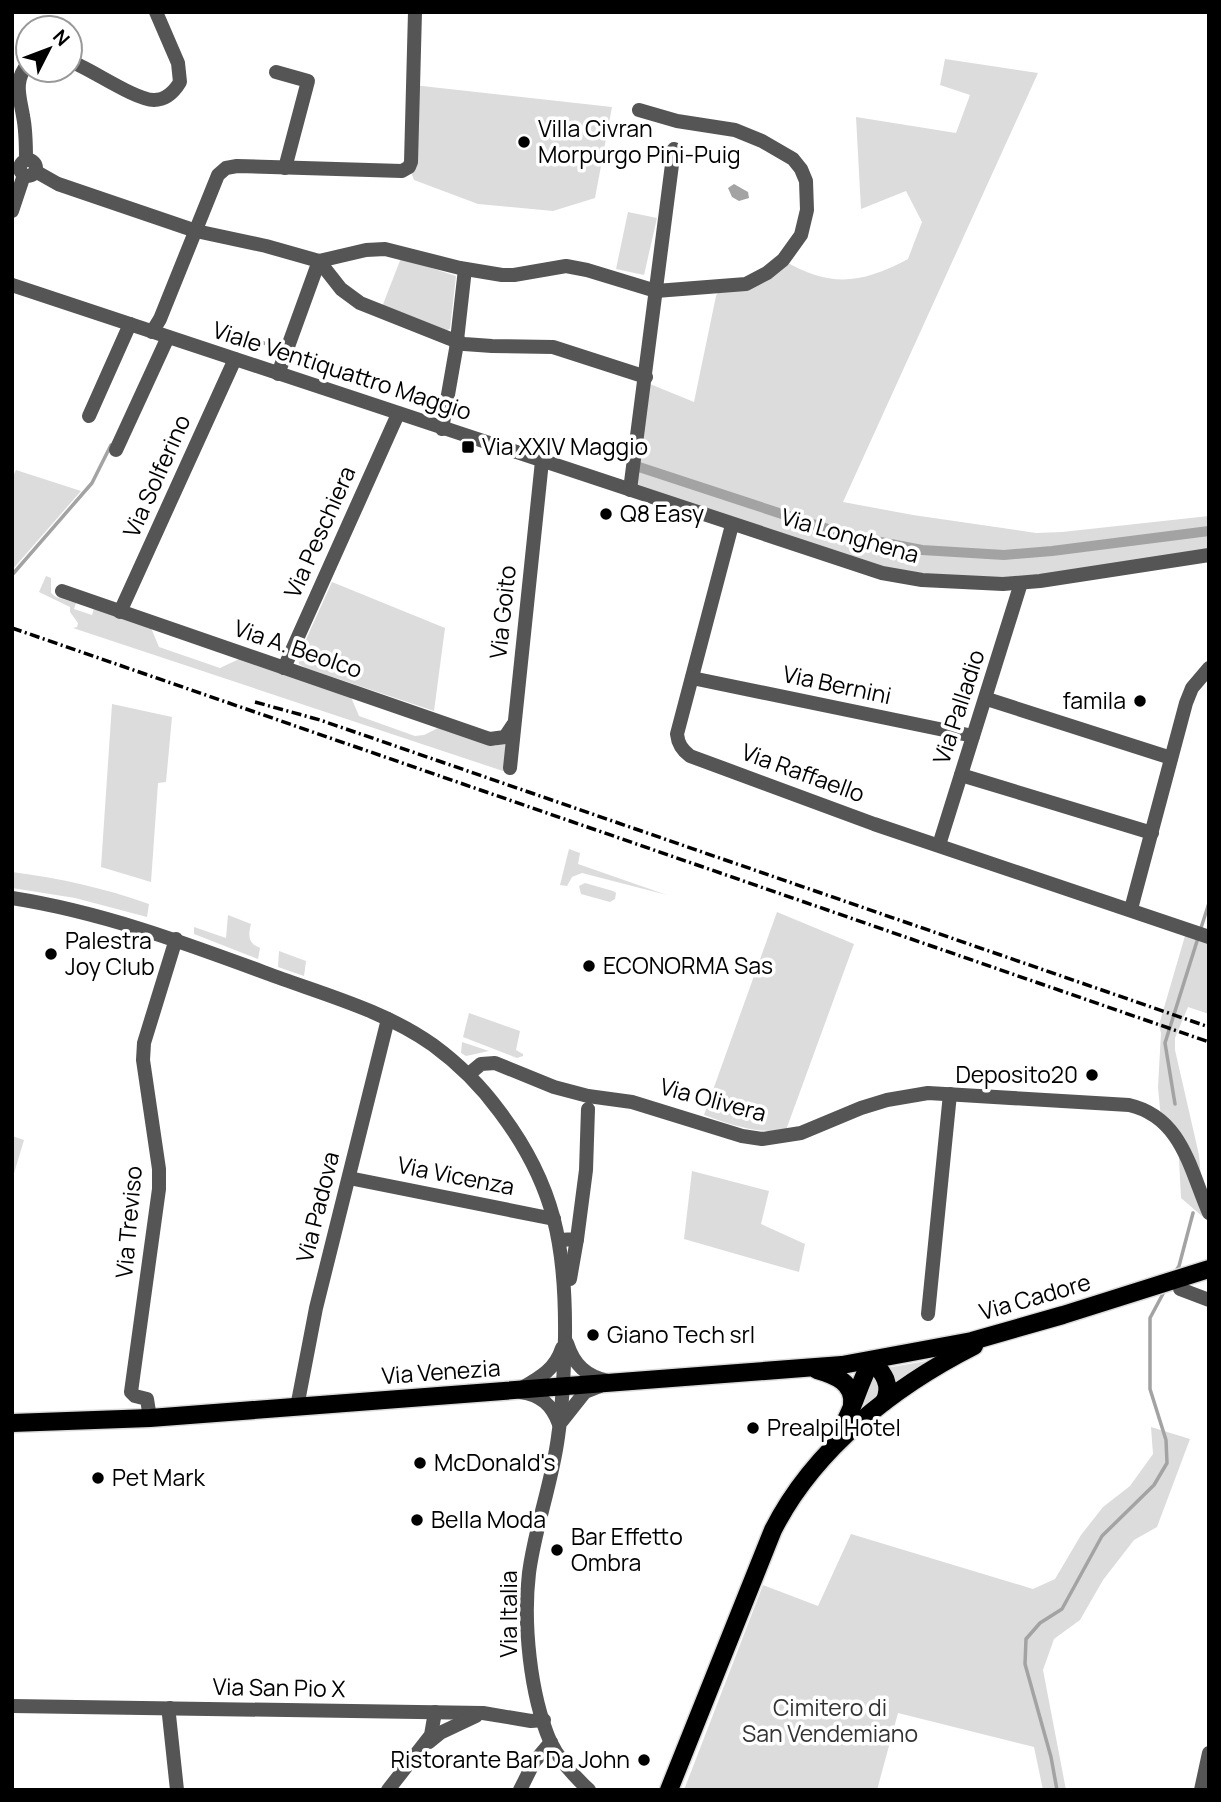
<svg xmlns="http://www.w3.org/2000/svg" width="1221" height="1802" font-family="Manrope,sans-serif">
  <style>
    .green { fill: #dcdcdc }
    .water { fill: #a3a3a3 }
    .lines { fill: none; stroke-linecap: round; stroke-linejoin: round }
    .stream { stroke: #a3a3a3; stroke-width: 3.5 }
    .canal { stroke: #a3a3a3; stroke-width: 10 }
    .major-casing { stroke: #dbdbdb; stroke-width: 21 }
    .minor { stroke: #555; stroke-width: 14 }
    .major { stroke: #000; stroke-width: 18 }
    .rail { stroke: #000; stroke-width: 3.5; stroke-dasharray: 10 3.5 2 3.5; stroke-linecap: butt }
    .poi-dot { fill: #000; stroke: #fff; stroke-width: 2.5 }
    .labels { text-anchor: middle; stroke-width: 7; stroke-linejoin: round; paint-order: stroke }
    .poi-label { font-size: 23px; fill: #000; stroke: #fff; text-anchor: start }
    .street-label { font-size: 23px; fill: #000; stroke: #fff }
    .park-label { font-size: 23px; fill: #333; stroke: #fff }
  </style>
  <rect width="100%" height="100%" fill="#fff"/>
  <g class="green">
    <path d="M 945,59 L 1038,73 L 843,502 L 913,515 L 1036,533 L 1062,532 L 1209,516 L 1209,555 L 1040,581 L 922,580 L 630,490 L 650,384 L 694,402 L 716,296 L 721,287 L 746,284 L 783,260 C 830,288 861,284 908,259 L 922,222 L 906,191 L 861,209 L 856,117 L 956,133 L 970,95 L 940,85 Z"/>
    <path d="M 413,85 L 612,107 L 595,198 L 553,211 L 478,204 L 414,180 L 409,167 Z"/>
    <path d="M 628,212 L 657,218 L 644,275 L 616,269 Z"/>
    <path d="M 401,258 L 456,276 L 450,329 L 447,330 L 382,307 Z"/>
    <path d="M 16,470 L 81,491 L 12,570 L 12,478 Z"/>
    <path d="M 46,576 L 51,578 L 51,593 L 56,597 L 76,603 L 74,609 L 92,615 L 94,608 L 151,628 L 159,647 L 220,668 L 239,659 L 351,697 L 359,716 L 415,736 L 424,735 L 438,728 L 495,746 L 507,742 L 506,772 L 73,628 L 77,627 L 78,623 L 70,612 L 70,607 L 39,592 Z"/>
    <path d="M 332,582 L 445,628 L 434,711 L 306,668 L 299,664 L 298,657 Z"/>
    <path d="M 112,704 L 172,717 L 166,782 L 158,783 L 151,882 L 101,867 Z"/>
    <path d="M 569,849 L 580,853 L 578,864 L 667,895 L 582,873 L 572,877 L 567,886 L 560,885 Z"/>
    <path d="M 12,872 C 59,878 104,888 149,904 L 147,917 L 75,898 L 12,888 Z"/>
    <path d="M 585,883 L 613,891 L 616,893 L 615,899 L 610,902 L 581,894 L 579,886 Z"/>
    <path d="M 777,912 L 854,944 L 786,1130 C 756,1134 732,1125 704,1115 Z"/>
    <path d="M 228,915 L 251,924 C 248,936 248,943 260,948 L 258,959 L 194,934 L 194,927 L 226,938 Z"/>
    <path d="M 1187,929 L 1209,937 L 1209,1014 L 1188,1007 L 1175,1038 L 1175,1050 L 1199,1155 L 1203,1201 L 1209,1213 L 1209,1222 L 1181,1198 L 1178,1140 L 1161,1119 L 1158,1087 L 1161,1033 L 1159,1025 Z"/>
    <path d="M 279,951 L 306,961 L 304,976 L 278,967 Z"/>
    <path d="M 469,1013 L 520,1031 L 516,1050 L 523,1054 L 523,1056 L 517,1058 L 463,1037 Z"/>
    <path d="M 462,1042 L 489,1051 L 466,1056 L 461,1053 Z"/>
    <path d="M 12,1136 L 24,1140 L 12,1180 Z"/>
    <path d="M 692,1171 L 769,1191 L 761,1224 L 805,1244 L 799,1272 L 684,1239 Z"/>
    <path d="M 933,1360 L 894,1388 L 886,1368 Z"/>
    <path d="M 872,1371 L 883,1395 L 864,1408 Z"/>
    <path d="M 1151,1427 L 1190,1439 L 1157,1527 L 1134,1540 L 1103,1580 L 1080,1620 L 1054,1639 L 1043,1670 L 1066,1790 L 1043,1790 L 1034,1747 L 898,1713 L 877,1790 L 684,1790 L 763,1585 L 818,1606 L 851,1534 L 1033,1589 L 1055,1579 L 1081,1535 L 1103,1507 L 1130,1486 L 1153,1454 Z"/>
  </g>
  <path class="water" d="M 734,184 L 748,192 L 749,198 L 739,201 L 732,197 L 728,188 Z"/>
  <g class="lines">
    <g class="stream">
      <path d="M 248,338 L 282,349"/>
      <path d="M 12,575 L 92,483 L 111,445"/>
      <path d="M 1200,931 L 1209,903"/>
      <path d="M 1175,1104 L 1165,1043 L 1198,938"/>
      <path d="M 1174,1274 L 1179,1266 L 1193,1213"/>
      <path d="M 1057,1790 L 1051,1757 L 1025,1664 L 1026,1639 L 1040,1623 L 1062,1609 L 1102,1536 L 1154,1485 L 1167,1463 L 1166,1440 L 1150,1389 L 1150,1318 L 1165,1290"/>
    </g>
    <path class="canal" d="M 639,467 L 849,536 L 922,550 L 1004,555 L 1052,551 L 1209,531"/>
    <g class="major-casing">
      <g id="major">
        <path d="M 872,1360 C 883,1373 893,1385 884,1402"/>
        <path d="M 817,1370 C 835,1375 855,1383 852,1405"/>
        <path d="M 12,1423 L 150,1418 L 842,1365 L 972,1341 L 1063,1315 L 1209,1269"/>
        <path d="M 838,1434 C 854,1411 858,1384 872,1360"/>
        <path d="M 669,1790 L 773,1530 C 814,1449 893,1387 974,1346"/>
      </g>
    </g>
    <g class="minor">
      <path d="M 70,61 C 91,69 135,100 154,100 C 166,100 174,92 180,82 L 178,63 L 156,12"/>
      <path d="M 276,72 L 308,81 L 285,168"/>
      <path d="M 26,160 C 26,146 26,130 23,116 C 20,97 13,81 28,64"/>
      <circle cx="28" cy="168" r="8"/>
      <path d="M 35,171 L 58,184 L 196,231 L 266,246 L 319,261 L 366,250 L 385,249 L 460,268 L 502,275 L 514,275 L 566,266 L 587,270 L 656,291 L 746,284 L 767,273 L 783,260 L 801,235 L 807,210 L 806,181 L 801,169 L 793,159 L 762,141 L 735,130 L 677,121 L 639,110"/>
      <path d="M 12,211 L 24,175"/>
      <path d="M 319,261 L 341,289 L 360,303 L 448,338 L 464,344 L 492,346 L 553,347 L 646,377"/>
      <path d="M 12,285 L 882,573 L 922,580 L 1003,584 L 1040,581 L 1209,555"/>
      <path d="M 152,332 L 160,319 L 218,175 L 226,168 L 237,166 L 402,171 L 409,167 L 411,162 L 415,12"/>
      <path d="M 278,374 L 319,261"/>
      <path d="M 89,416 L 130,324"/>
      <path d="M 442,429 L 456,349 L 465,269"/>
      <path d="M 116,450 L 168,337"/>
      <path d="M 630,490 L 674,149"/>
      <path d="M 732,525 L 677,734 C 678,744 682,750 690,756 L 874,824 L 1209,937"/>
      <path d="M 62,591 L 490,739 L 505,737 L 513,725"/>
      <path d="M 120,612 L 235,359"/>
      <path d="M 284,668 L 398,414"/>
      <path d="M 692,678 L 973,736"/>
      <path d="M 987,699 L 1171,758"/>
      <path d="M 510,768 L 542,461"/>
      <path d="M 961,775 L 1152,833"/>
      <path d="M 939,845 L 1021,583"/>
      <path d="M 12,898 C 101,912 182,942 266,973 C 322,994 384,1010 433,1045 C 459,1064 481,1086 500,1112 C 555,1185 566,1247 565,1337 C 564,1371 563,1403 558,1437 C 552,1483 535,1527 529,1573 C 523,1623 530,1694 550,1741 C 558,1758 575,1777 589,1790"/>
      <path d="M 1131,909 L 1186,703 L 1192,688 L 1209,668"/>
      <path d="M 469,1074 L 481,1064 L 495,1063 L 554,1087 L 588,1096 L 632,1102 L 742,1136 L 762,1139 L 801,1133 L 861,1108 L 887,1100 L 928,1093 L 1129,1105 C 1182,1117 1190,1170 1209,1213"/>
      <path d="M 349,1178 L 554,1219"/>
      <path d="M 559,1240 L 577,1239 L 586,1170 L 588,1109"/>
      <path d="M 570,1279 L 577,1239"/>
      <path d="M 1180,1289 L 1209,1300"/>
      <path d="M 928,1314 L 950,1094"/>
      <path d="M 567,1343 C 574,1365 586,1376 608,1381"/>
      <path d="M 520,1389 C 539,1378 555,1370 562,1348"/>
      <path d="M 521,1392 C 541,1395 552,1405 559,1424"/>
      <path d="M 297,1407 L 316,1308 L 388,1019"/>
      <path d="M 150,1418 L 147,1399 L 135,1396 L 131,1392 L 159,1189 L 159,1169 L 143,1060 L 144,1043 L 176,939"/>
      <path d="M 562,1421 L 585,1392 L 600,1386"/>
      <path d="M 12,1706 L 483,1713 L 531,1721 L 544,1720"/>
      <path d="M 170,1708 L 169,1715 L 177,1790"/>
      <path d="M 429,1742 L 440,1733 L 476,1716"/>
      <path d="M 388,1790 L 431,1735 L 435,1712"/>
      <path d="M 520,1790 L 534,1762 L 551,1742"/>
      <path d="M 1201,1790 L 1209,1753"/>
    </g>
    <use href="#major" class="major"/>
    <g class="rail">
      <path d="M 12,628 L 1209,1042"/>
      <path d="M 255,702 L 320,720 L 1209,1027"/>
    </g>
  </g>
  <g class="poi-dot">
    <circle cx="524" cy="142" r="7"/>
    <rect x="461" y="440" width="14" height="14" rx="3.5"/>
    <circle cx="606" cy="514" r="7"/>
    <circle cx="1140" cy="701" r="7"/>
    <circle cx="51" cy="954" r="7"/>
    <circle cx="589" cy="966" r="7"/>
    <circle cx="1092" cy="1075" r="7"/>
    <circle cx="593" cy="1335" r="7"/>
    <circle cx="753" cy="1428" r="7"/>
    <circle cx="420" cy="1463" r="7"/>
    <circle cx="98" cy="1478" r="7"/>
    <circle cx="417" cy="1520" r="7"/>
    <circle cx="557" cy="1550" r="7"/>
    <circle cx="644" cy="1760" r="7"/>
  </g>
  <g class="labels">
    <g class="poi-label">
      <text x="538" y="137">Villa Civran<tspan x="538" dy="26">Morpurgo Pini-Puig</tspan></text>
      <text x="482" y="455">Via XXIV Maggio</text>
      <text x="620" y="522">Q8 Easy</text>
      <text x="1126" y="709" text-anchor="end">famila</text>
      <text x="65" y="949">Palestra<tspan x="65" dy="26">Joy Club</tspan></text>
      <text x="603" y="974">ECONORMA Sas</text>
      <text x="1078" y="1083" text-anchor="end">Deposito20</text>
      <text x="607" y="1343">Giano Tech srl</text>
      <text x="767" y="1436">Prealpi Hotel</text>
      <text x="434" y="1471">McDonald's</text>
      <text x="112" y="1486">Pet Mark</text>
      <text x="431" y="1528">Bella Moda</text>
      <text x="571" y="1545">Bar Effetto<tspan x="571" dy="26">Ombra</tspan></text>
      <text x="630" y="1768" text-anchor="end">Ristorante Bar Da John</text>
    </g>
    <g class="street-label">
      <text transform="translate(342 371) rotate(18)" y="8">Viale Ventiquattro Maggio</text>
      <text transform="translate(157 476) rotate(-66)" y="8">Via Solferino</text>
      <text transform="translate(320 532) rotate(-66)" y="8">Via Peschiera</text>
      <text transform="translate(850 536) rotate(16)" y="8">Via Longhena</text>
      <text transform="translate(503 612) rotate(-84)" y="8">Via Goito</text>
      <text transform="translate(298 649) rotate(19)" y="8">Via A. Beolco</text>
      <text transform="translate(837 685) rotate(12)" y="8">Via Bernini</text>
      <text transform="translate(959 707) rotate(-72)" y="8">Via Palladio</text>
      <text transform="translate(803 773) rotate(20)" y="8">Via Raffaello</text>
      <text transform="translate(713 1100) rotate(15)" y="8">Via Olivera</text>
      <text transform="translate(456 1176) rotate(11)" y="8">Via Vicenza</text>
      <text transform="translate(318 1207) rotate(-76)" y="8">Via Padova</text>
      <text transform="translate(129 1222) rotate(-85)" y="8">Via Treviso</text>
      <text transform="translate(1035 1297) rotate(-16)" y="8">Via Cadore</text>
      <text transform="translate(441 1372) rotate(-4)" y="8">Via Venezia</text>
      <text transform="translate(509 1614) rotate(-90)" y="8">Via Italia</text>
      <text transform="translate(279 1688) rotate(1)" y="8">Via San Pio X</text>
    </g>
    <g class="park-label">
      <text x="830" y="1716">Cimitero di<tspan x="830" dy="26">San Vendemiano</tspan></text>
    </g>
  </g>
  <rect width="1221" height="1802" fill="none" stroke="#000000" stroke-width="28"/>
  <g transform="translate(49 49) rotate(48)"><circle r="33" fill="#ffffff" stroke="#999999" stroke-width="2"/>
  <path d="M0-5L12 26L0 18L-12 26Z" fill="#000000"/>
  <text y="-10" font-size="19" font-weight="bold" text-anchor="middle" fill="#000000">N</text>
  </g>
</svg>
